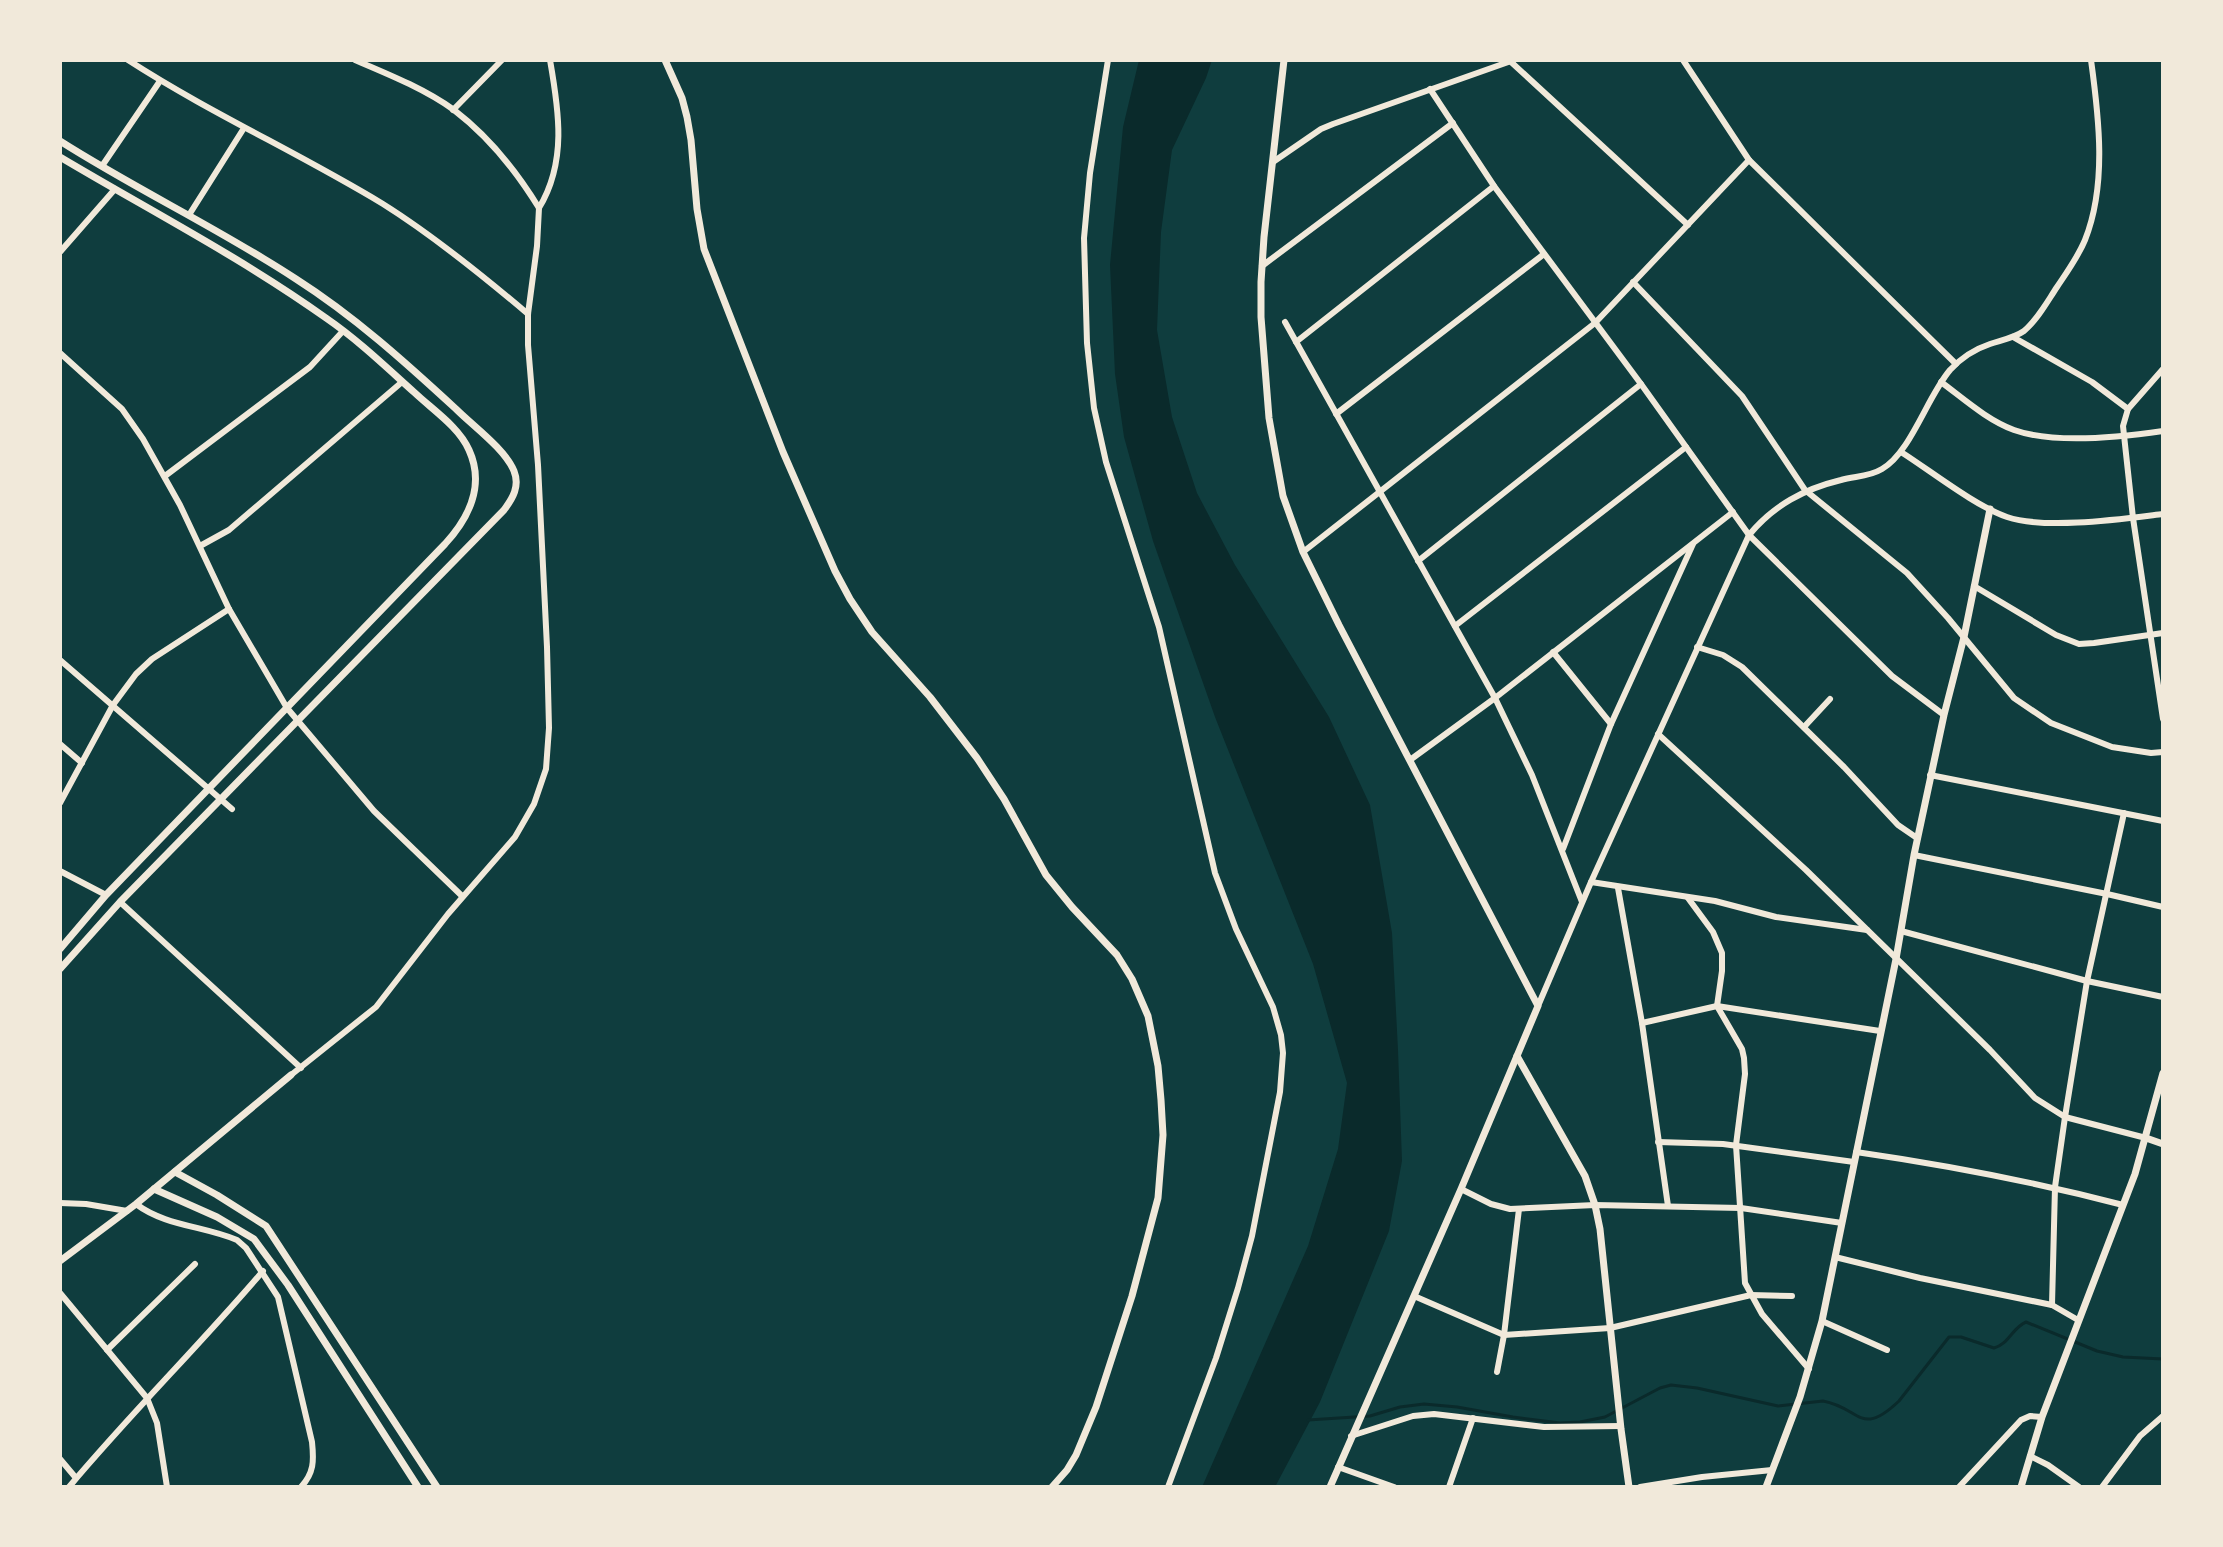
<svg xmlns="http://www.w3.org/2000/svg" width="2223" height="1547" font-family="'Golos Text',sans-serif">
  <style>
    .water { fill: #0a2a2b }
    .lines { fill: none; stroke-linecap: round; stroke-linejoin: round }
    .stream { stroke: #0a2a2b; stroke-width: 3 }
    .minor { stroke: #f1e9da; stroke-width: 6 }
    .tertiary { stroke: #f1e9da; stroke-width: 7 }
  </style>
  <rect width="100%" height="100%" fill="#0f3d3e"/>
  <path class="water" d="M 1139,60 L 1212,60 L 1206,78 L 1172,150 L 1161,232 L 1157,330 L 1172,417 L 1197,493 L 1235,565 L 1329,717 L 1370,805 L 1392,933 L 1398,1050 L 1402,1161 L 1389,1231 L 1320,1402 L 1275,1487 L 1202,1487 L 1308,1246 L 1338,1149 L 1347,1083 L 1313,964 L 1215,717 L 1153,541 L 1124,437 L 1115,374 L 1110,265 L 1123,127 Z"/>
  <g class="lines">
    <path class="stream" d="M 1308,1420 L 1370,1416 L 1400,1407 L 1424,1404 L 1457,1407 L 1513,1417 L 1560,1423 L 1580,1422 L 1605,1417 L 1660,1388 L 1671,1385 L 1697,1388 L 1778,1406 L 1823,1401 C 1861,1408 1860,1438 1899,1401 L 1949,1337 L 1961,1337 L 1994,1348 C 2009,1344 2012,1328 2026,1322 L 2097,1351 L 2123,1357 L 2163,1359"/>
    <g class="minor">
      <path d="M 128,60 C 210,113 299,153 383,204 C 434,236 482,275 528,314"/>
      <path d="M 1108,60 L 1090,173 L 1084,238 L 1087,343 L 1094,408 L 1106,462 L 1159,627 L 1215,873 L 1236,929 L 1273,1007 L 1281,1035 L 1283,1053 L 1280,1092 L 1252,1236 L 1238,1288 L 1216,1358 L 1168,1487"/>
      <path d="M 1683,60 L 1749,160 L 1956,364"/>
      <path d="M 1510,61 L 1688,225"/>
      <path d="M 1430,89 L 1494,186 L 1641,384 L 1749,535 L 1892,676 L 1944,715"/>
      <path d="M 453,110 L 502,60"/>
      <path d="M 1273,162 L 1321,129 L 1333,124 L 1514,60"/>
      <path d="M 102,166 L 160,81"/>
      <path d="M 539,208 C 567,162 559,111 550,60"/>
      <path d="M 189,215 L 244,128"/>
      <path d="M 60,252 L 115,189"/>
      <path d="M 1262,266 L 1453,123"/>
      <path d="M 1633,282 L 1742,396 L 1805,490 L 1907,573 L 1948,618 L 2014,698 L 2051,723 L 2112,747 L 2151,753 L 2163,752"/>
      <path d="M 1285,322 L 1495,698 L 1532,775 L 1582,902"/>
      <path d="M 2013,337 L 2092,382 L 2128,409"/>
      <path d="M 1296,342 L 1494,186"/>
      <path d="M 60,353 L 122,409 L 143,439 L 180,505 L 229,609 L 287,708 L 374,811 L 462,896"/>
      <path d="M 2163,369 L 2128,409 L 2123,426 L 2133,518 L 2163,719"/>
      <path d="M 1941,382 C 1964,399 1987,420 2014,430 C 2053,444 2122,437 2163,431"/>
      <path d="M 1336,414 L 1544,254"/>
      <path d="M 1901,452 C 1931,471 1975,506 2007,517 C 2046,530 2122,519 2163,514"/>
      <path d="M 165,476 L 310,367 L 343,331"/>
      <path d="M 200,546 L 229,530 L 402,382"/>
      <path d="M 1303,552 L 1595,323 L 1749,160"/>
      <path d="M 1418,561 L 1641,384"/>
      <path d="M 1974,586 L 2056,635 L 2079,644 L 2094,643 L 2163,633"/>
      <path d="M 1455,626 L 1686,447"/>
      <path d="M 1697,647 L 1723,655 L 1742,667 L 1844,767 L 1898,825 L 1917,838"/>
      <path d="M 1553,652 L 1611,724"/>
      <path d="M 60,660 L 232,809"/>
      <path d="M 1804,727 L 1830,699"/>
      <path d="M 1658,734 L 1806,870 L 1990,1050 L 2035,1098 L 2065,1117 L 2146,1138"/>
      <path d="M 60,744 L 82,763"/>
      <path d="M 1410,760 L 1495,698 L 1733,512"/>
      <path d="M 1930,775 L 2163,821"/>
      <path d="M 60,803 L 113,705 L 136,674 L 152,659 L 229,609"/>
      <path d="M 1563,849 L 1611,724 L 1693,544"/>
      <path d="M 1914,855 L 2107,894 L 2163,907"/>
      <path d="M 60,871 L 106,895"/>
      <path d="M 1591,882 L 1715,901 L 1776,917 L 1867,930"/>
      <path d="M 1618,888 L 1642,1023 L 1668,1206"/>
      <path d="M 1688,898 L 1713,932 L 1722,953 L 1722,971 L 1717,1006 L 1742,1049 L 1744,1058 L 1745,1074 L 1736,1145 L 1745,1283 L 1762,1314 L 1809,1369"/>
      <path d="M 120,902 L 301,1068"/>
      <path d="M 1901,931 L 2087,981 L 2163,997"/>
      <path d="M 1538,1006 L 1591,882 L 1749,535 C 1774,505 1804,489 1841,480 C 1855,476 1869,477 1882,469 C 1911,452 1927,397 1950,370 C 1961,358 1975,349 1990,344 C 2002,340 2014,338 2024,331 C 2038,319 2047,302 2057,287 C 2067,272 2078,257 2085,240 C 2107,185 2099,118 2091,60"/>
      <path d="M 1642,1023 L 1717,1006 L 1880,1031"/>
      <path d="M 291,1075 L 376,1007 L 448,914 L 515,837 L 534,804 L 546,769 L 549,728 L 547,647 L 538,465 L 528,345 L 528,314 L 537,246 L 539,208 C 517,172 488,136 454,110 C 425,89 388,74 355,60"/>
      <path d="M 1658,1142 L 1723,1144 L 1854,1162"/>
      <path d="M 1856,1152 C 1946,1165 2035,1182 2123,1205"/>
      <path d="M 1461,1189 L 1491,1204 L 1510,1209 L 1595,1205 L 1741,1208 L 1842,1223"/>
      <path d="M 60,1203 L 86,1204 L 127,1211"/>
      <path d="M 136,1204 C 165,1226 204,1226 237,1240 L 246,1248 L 278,1297 L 312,1442 C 314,1461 314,1473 301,1487"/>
      <path d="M 1835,1257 L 1920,1278 L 2052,1305 L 2078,1320"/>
      <path d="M 60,1293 L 147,1398 L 157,1423 L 167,1487"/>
      <path d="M 1414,1296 L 1504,1335 L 1610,1328 L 1751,1295 L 1792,1296"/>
      <path d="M 2052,1305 L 2055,1187 L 2065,1117 L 2087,981 L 2124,813"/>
      <path d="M 1822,1321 L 1887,1350"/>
      <path d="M 107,1350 L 195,1264"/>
      <path d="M 1497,1372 L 1504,1335 L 1519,1209"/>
      <path d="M 1351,1436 L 1413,1416 L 1434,1414 L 1544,1427 L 1621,1426"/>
      <path d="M 2030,1456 L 2048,1465 L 2079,1487"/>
      <path d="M 60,1459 L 76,1478"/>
      <path d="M 1338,1467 L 1394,1487"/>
      <path d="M 69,1487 C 131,1413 200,1345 263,1271"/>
      <path d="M 1449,1487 L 1473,1418"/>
      <path d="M 1640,1487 L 1702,1477 L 1772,1470"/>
      <path d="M 1959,1487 L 2021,1420 L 2030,1416 L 2042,1417"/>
      <path d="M 2102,1487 L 2140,1436 L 2163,1416"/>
    </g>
    <g class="tertiary">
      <path d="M 665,60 L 682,98 L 687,117 L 691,140 L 697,209 L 704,249 L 783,452 L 835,571 L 850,599 L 872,632 L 930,697 L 977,758 L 1004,799 L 1046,875 L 1072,907 L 1117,955 L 1132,979 L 1148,1016 L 1158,1066 L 1161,1100 L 1163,1135 L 1158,1198 L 1132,1296 L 1096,1407 L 1076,1455 L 1067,1470 L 1052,1487"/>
      <path d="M 1284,60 L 1264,237 L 1261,282 L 1261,317 L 1269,418 L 1283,496 L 1303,552 L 1339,625 L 1538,1006 L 1461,1189 L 1330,1487"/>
      <path d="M 60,141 C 137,190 220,229 296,279 C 354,316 405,362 456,409 C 473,426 505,449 514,471 C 520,486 513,498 504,510 L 120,902 L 60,969"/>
      <path d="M 60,157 C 149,210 242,258 326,318 C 358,340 386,367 415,393 C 433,410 459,427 469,450 C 485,485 469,518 445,544 L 106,895 L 60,949"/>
      <path d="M 1517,1056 L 1585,1176 L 1595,1205 L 1600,1229 L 1621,1429 L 1629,1487"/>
      <path d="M 2146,1138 L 2163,1144"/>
      <path d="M 175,1172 L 217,1195 L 266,1226 L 437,1487"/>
      <path d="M 154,1189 L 217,1217 L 254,1239 L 288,1285 L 418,1487"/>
      <path d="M 60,1261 L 136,1204 L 291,1075"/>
      <path d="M 1766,1487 L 1800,1397 L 1822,1321 L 1896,959 L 1914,855 L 1944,715 L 1964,637 L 1990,509"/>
      <path d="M 2021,1487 L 2042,1417 L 2135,1174 L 2163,1073"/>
    </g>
  </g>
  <rect width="2223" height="1547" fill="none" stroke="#f1e9da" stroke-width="124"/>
</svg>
